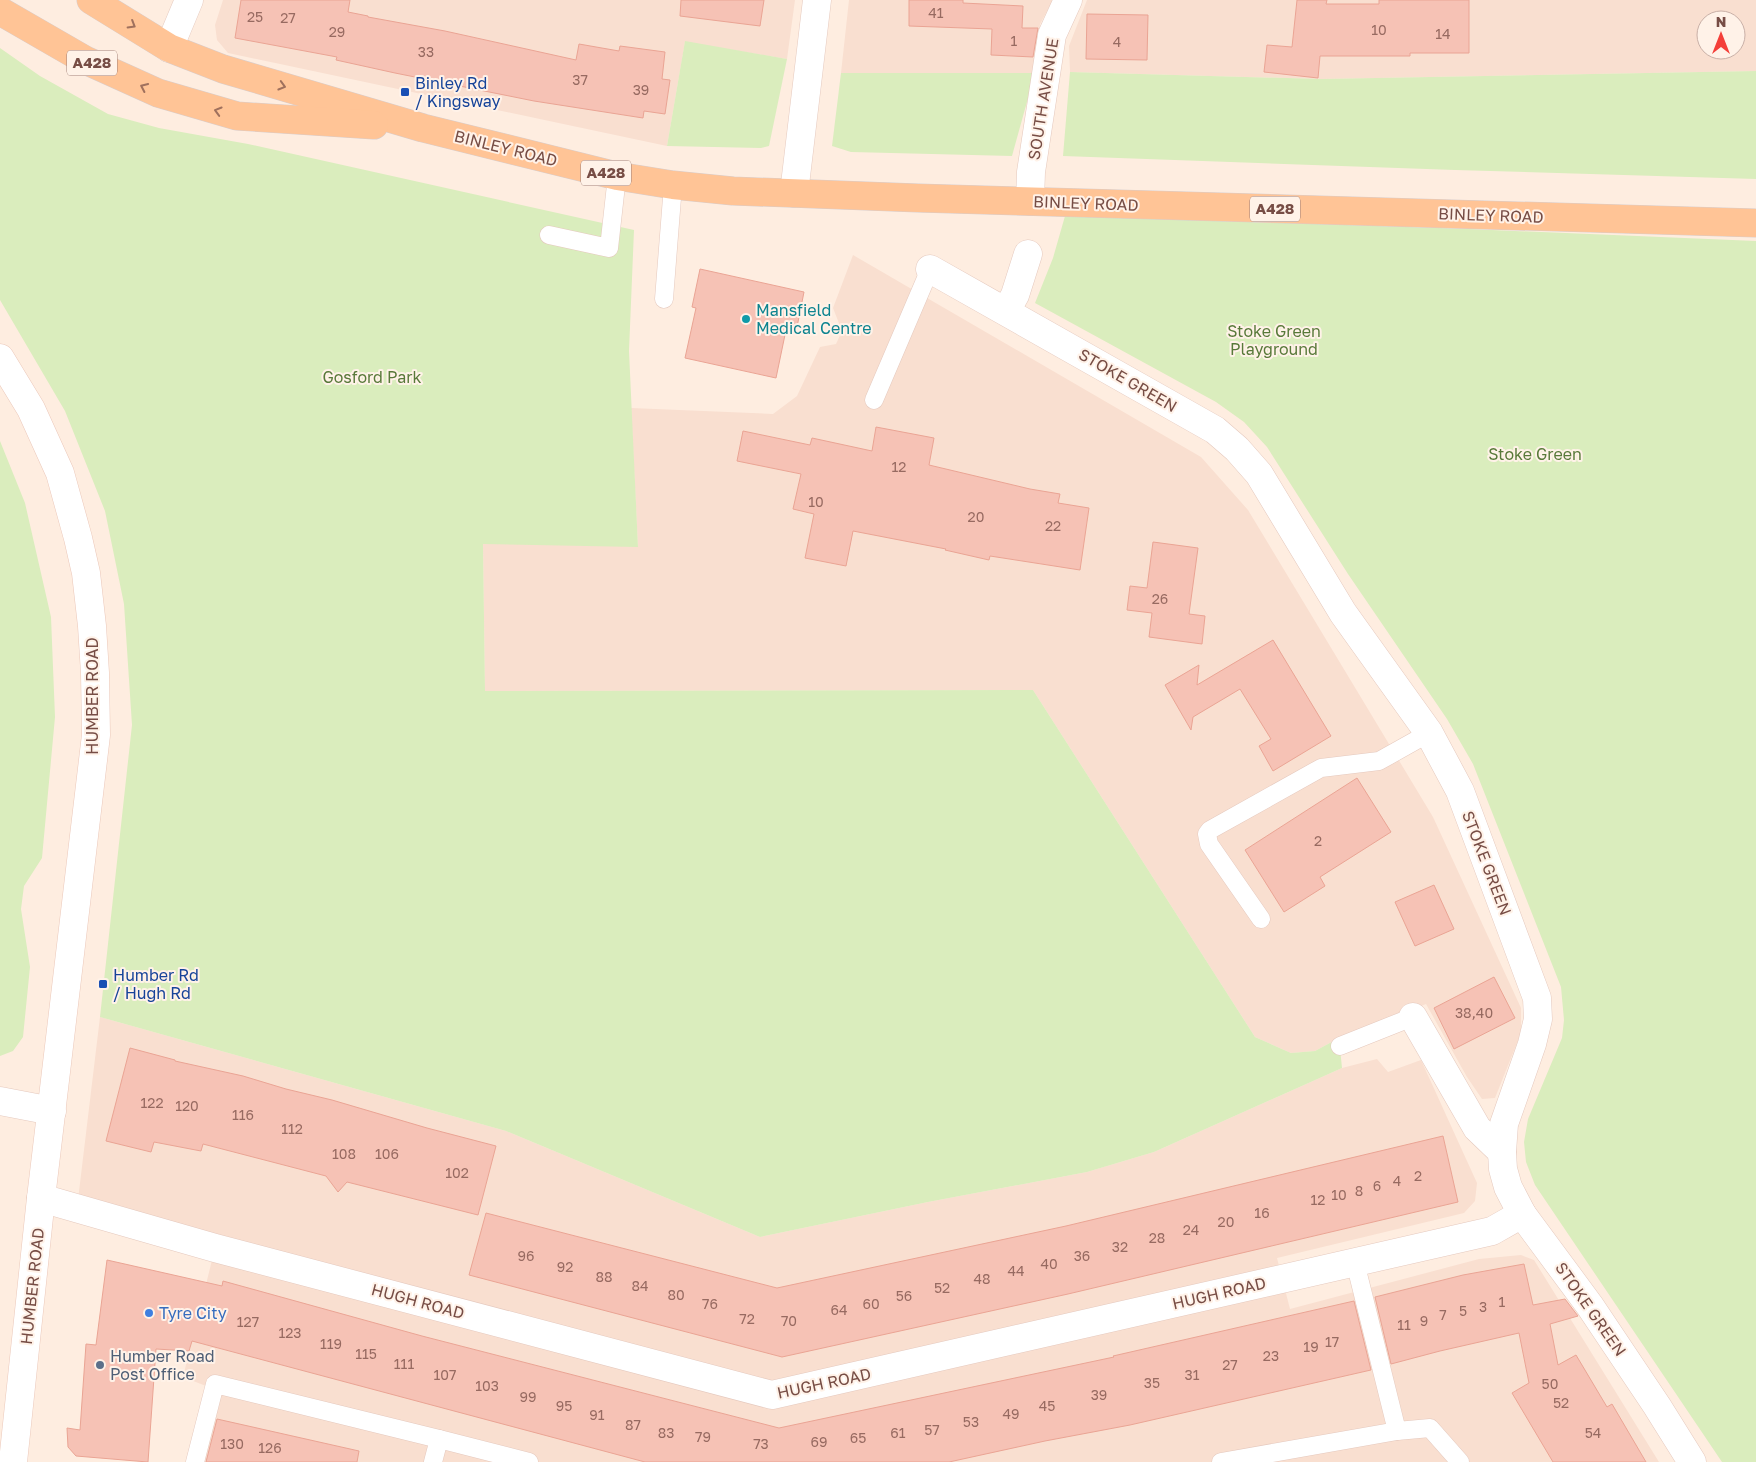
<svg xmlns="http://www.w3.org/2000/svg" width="1756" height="1462" font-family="'Golos Text',sans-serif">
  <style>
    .residential { fill: #f9dfd0; fill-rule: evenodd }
    .green { fill: #daedbd }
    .building { fill: #f6c2b5; stroke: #eaa494 }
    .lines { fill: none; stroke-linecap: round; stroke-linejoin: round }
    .service-casing { stroke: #e5c9be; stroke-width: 19 }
    .minor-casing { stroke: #e5c9be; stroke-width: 29 }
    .secondary-casing { stroke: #ebc8ba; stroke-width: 29 }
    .primary-casing { stroke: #d9cdcb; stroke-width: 29 }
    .service { stroke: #fff; stroke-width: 18 }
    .minor { stroke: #fff; stroke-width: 28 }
    .secondary { stroke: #fff; stroke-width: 28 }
    .primary { stroke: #ffc496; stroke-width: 28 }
    .oneway { stroke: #a0715d }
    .transit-dot { fill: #1a4fb4; stroke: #fff2e8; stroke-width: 2 }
    .culture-dot { fill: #0f9aa8; stroke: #fff2e8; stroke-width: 2 }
    .shop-dot { fill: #3f7fe0; stroke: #fff2e8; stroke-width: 2 }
    .service-dot { fill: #5c6f8a; stroke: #fff2e8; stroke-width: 2 }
    .labels { text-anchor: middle; stroke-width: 4; stroke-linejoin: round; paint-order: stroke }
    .number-label { font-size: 14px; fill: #976a61 }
    .shield { fill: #fff2e8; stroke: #a07e76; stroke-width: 1 }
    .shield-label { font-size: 15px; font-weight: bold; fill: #774d45 }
    .transit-label { font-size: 16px; fill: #164399; stroke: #fff2e8; text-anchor: start }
    .street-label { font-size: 16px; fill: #774d45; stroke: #fff2e8 }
    .culture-label { font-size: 16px; fill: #0d838f; stroke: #fff2e8; text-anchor: start }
    .park-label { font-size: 16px; fill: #587939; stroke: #fff2e8 }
    .shop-label { font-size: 16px; fill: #366cbe; stroke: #fff2e8; text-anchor: start }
    .service-label { font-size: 16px; fill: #4e5e75; stroke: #fff2e8; text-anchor: start }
  </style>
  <rect width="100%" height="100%" fill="#feede0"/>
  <g class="residential">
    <path d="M 223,0 L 795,0 L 787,59 L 685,42 L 667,146 L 228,53 L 217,40 L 215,25 Z"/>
    <path d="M 849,0 L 1053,0 L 1040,24 L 1035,73 L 841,73 Z"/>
    <path d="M 1087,0 L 1756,0 L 1756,71 L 1321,79 L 1070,72 L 1069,46 ZM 1706,20 L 1736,20 L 1736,50 L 1706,50 Z"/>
    <path d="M 853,255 L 1201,457 L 1248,510 L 1433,817 L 1521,1008 L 1521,1033 L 1495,1098 L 1482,1099 L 1467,1077 L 1426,1004 L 1339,1038 L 1315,1051 L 1291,1053 L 1255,1037 L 1033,690 L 485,691 L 483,543 L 638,546 L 631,408 L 773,414 L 797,396 L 820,347 L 836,344 L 842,331 L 833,308 Z"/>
    <path d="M 100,1017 L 506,1131 L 760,1237 L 928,1202 L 1087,1172 L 1154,1152 L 1342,1068 L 1377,1059 L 1388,1072 L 1421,1060 L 1477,1183 L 1475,1201 L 1464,1213 L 1277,1258 L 1290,1309 L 1479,1259 L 1521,1255 L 1534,1260 L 1659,1462 L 189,1462 L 206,1386 L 183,1377 L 215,1248 L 77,1208 Z"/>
  </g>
  <g class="green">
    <path d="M 685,41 L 787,59 L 769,146 L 761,148 L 667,146 Z"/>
    <path d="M 0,48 L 40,76 L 108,114 L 159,128 L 248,144 L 634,230 L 629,351 L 638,547 L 483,544 L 485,691 L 1033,690 L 1255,1037 L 1291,1053 L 1315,1051 L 1339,1038 L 1342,1068 L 1154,1152 L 1087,1172 L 928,1202 L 760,1237 L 506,1131 L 100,1017 L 132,725 L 124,604 L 105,511 L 65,411 L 0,300 Z"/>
    <path d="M 1756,71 L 1756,179 L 1455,170 L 1063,156 L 1070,72 L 1321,79 Z"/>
    <path d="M 841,73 L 1035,73 L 1012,156 L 851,152 L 832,146 Z"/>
    <path d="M 1065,216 L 1469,229 L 1756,241 L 1756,1462 L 1722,1462 L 1535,1185 L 1526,1162 L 1524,1142 L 1528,1119 L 1562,1038 L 1564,1020 L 1561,987 L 1473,764 L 1447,719 L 1348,574 L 1267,447 L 1244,422 L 1216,402 L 1035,303 L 1053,258 Z"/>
    <path d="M 0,441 L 25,503 L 51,617 L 55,717 L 42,858 L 24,886 L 21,909 L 30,967 L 23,1037 L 13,1051 L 0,1056 Z"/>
  </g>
  <g class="building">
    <path d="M 241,0 L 350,0 L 348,12 L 368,16 L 368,17 L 445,31 L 576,60 L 579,44 L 619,51 L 620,46 L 665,52 L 662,79 L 670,80 L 665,114 L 644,111 L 643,118 L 534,101 L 395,73 L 336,60 L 337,57 L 235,38 Z"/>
    <path d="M 681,0 L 764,0 L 760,26 L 680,16 Z"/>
    <path d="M 909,0 L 963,0 L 963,3 L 1023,6 L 1022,28 L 1038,28 L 1033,57 L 991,55 L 992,29 L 909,26 Z"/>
    <path d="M 1297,0 L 1327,0 L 1326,4 L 1379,4 L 1379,0 L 1469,0 L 1469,53 L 1410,53 L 1410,56 L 1320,56 L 1318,78 L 1264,72 L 1267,45 L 1292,47 Z"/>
    <path d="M 1087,14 L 1148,15 L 1147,60 L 1086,59 Z"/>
    <path d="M 700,269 L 804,292 L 796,332 L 786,330 L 776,378 L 685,358 L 696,308 L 692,307 Z"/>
    <path d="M 876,427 L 934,438 L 929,465 L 1030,489 L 1060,494 L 1058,503 L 1089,508 L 1080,570 L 990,556 L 989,560 L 945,550 L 946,549 L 853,531 L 846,566 L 805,558 L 814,514 L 793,509 L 801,474 L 737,461 L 743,431 L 810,445 L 812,438 L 872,451 Z"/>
    <path d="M 1153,542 L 1198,548 L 1189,614 L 1205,616 L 1202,644 L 1149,637 L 1152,613 L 1127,610 L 1130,586 L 1147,588 Z"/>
    <path d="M 1273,640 L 1331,736 L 1273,771 L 1259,746 L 1271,739 L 1240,689 L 1193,717 L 1191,730 L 1165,685 L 1199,665 L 1197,685 Z"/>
    <path d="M 1357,778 L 1391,832 L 1320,877 L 1325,886 L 1284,912 L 1245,850 Z"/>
    <path d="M 1434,885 L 1454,929 L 1415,946 L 1395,902 Z"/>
    <path d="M 1494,977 L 1515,1018 L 1454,1049 L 1434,1008 Z"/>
    <path d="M 130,1048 L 175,1060 L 175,1061 L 243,1076 L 286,1089 L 332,1100 L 427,1128 L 496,1146 L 478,1215 L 347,1182 L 338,1192 L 326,1176 L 203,1144 L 201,1151 L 154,1142 L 151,1152 L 106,1141 Z"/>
    <path d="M 1443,1136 L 1458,1202 L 1068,1294 L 782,1357 L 469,1275 L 486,1213 L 777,1288 L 1066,1226 Z"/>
    <path d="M 107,1260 L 222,1286 L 223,1281 L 422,1336 L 779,1428 L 1114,1357 L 1113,1356 L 1354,1301 L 1371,1370 L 1130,1425 L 1045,1441 L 949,1462 L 645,1462 L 192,1341 L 189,1351 L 156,1349 L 148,1462 L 76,1456 L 68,1447 L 67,1428 L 80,1430 L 86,1344 L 96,1345 Z"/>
    <path d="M 1524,1264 L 1533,1305 L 1565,1299 L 1578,1316 L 1550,1324 L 1558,1365 L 1576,1355 L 1607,1407 L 1612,1404 L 1646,1462 L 1553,1462 L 1512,1393 L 1529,1383 L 1519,1333 L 1440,1351 L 1391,1364 L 1375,1297 L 1463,1275 Z"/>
    <path d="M 217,1419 L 359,1451 L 357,1462 L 206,1462 Z"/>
  </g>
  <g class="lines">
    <g class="service-casing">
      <g id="service">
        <path d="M 549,235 L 609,248 L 617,176"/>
        <path d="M 664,299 L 673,185"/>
        <path d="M 874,400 L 930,269"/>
        <path d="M 1261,919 L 1209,844 L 1207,834 L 1210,830 L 1321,768 L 1379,761 L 1429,733"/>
        <path d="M 1340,1046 L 1413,1017"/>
        <path d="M 1355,1262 L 1397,1431 L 1430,1428 L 1460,1462"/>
        <path d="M 195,1462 L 215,1384 L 439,1439"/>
        <path d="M 433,1462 L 439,1439 L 529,1462"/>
        <path d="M 1221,1462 L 1397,1431"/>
      </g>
    </g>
    <g class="minor-casing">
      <g id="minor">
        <path d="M 169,48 L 189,0"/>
        <path d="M 794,193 L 817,0"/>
        <path d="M 1030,201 L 1031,172 L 1052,35 L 1068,0"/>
        <path d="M 930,269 L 1215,430 L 1237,449 L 1259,474 L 1343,613 L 1429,733 L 1460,791 L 1537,998 L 1538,1019 L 1532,1044 L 1504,1124 L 1502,1152 L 1503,1169 L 1508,1187 L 1522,1214 L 1590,1306 L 1657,1406 L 1692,1462"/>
        <path d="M 1006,311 L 1015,295 L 1028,254"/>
        <path d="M 1413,1017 L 1477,1128 L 1502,1152"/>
        <path d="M 0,1101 L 52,1111"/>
        <path d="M 41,1198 L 215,1248 L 772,1395 L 1492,1231 L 1522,1214"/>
      </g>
    </g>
    <g class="secondary-casing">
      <path id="secondary" d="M 0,358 L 31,409 L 60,473 L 78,538 L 86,573 L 92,626 L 95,673 L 96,735 L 41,1198 L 13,1462"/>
    </g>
    <g class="primary-casing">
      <g id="primary">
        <path d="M 91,0 L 169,48 L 223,69 L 423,128 L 617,176 L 673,185 L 733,191 L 918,198 L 1756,223"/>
        <path d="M 0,11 L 85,60 L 158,93 L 237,116 L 374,125"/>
      </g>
    </g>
    <use href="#service" class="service"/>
    <use href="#minor" class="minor"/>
    <use href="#secondary" class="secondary"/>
    <use href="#primary" class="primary"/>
  </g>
  <defs><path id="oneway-chevron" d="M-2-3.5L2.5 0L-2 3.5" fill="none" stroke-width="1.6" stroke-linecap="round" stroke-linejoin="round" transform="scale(1.25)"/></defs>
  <g class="oneway">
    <use href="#oneway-chevron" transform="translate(132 25) rotate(31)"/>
    <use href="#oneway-chevron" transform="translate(282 86) rotate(16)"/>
    <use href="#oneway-chevron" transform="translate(144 87) rotate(-155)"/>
    <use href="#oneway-chevron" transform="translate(218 111) rotate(-164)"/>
  </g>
  <g class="transit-dot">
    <rect x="400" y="87" width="10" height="10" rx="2.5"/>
    <rect x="98" y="979" width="10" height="10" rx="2.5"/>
  </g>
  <circle class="culture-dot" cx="746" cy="319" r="5"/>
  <circle class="shop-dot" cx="149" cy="1313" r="5"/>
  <circle class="service-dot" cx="100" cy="1365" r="5"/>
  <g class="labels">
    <g class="number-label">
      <text x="936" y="18">41</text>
      <text x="255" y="22">25</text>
      <text x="288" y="23">27</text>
      <text x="1379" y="35">10</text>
      <text x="337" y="37">29</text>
      <text x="1443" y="39">14</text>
      <text x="1014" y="46">1</text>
      <text x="1117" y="47">4</text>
      <text x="426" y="57">33</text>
      <text x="580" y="85">37</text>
      <text x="641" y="95">39</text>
      <text x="899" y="472">12</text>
      <text x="816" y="507">10</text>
      <text x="976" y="522">20</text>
      <text x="1053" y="531">22</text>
      <text x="1160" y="604">26</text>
      <text x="1318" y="846">2</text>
      <text x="1474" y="1018">38,40</text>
      <text x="152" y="1108">122</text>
      <text x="187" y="1111">120</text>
      <text x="243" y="1120">116</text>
      <text x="292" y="1134">112</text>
      <text x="344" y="1159">108</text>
      <text x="387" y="1159">106</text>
      <text x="457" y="1178">102</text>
      <text x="1418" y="1181">2</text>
      <text x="1397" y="1186">4</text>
      <text x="1377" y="1191">6</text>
      <text x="1359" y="1196">8</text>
      <text x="1339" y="1200">10</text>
      <text x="1318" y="1205">12</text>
      <text x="1262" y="1218">16</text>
      <text x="1226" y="1227">20</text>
      <text x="1191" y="1235">24</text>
      <text x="1157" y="1243">28</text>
      <text x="1120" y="1252">32</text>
      <text x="526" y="1261">96</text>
      <text x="1082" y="1261">36</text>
      <text x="1049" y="1269">40</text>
      <text x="565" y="1272">92</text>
      <text x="1016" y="1276">44</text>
      <text x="604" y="1282">88</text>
      <text x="982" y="1284">48</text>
      <text x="640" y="1291">84</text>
      <text x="942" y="1293">52</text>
      <text x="676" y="1300">80</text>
      <text x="904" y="1301">56</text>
      <text x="1502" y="1307">1</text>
      <text x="710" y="1309">76</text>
      <text x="871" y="1309">60</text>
      <text x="1483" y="1312">3</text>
      <text x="839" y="1315">64</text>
      <text x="1463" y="1316">5</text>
      <text x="1443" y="1320">7</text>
      <text x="747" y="1324">72</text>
      <text x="789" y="1326">70</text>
      <text x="1424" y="1326">9</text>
      <text x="248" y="1327">127</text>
      <text x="1404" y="1330">11</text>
      <text x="290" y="1338">123</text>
      <text x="1332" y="1347">17</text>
      <text x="331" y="1349">119</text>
      <text x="1311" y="1352">19</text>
      <text x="366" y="1359">115</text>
      <text x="1271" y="1361">23</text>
      <text x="404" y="1369">111</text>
      <text x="1230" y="1370">27</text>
      <text x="445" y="1380">107</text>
      <text x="1192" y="1380">31</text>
      <text x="1152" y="1388">35</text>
      <text x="1550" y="1389">50</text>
      <text x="487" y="1391">103</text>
      <text x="1099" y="1400">39</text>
      <text x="528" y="1402">99</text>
      <text x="1561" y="1408">52</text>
      <text x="564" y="1411">95</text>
      <text x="1047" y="1411">45</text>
      <text x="1011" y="1419">49</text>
      <text x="597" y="1420">91</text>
      <text x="971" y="1427">53</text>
      <text x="633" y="1430">87</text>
      <text x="932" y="1435">57</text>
      <text x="666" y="1438">83</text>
      <text x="898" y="1438">61</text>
      <text x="1593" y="1438">54</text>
      <text x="703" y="1442">79</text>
      <text x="858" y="1443">65</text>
      <text x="819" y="1447">69</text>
      <text x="232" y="1449">130</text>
      <text x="761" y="1449">73</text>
      <text x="270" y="1453">126</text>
    </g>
    <g class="shield">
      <rect x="67" y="50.5" width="50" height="25" rx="4"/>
      <rect x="581" y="160.5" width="50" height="25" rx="4"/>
      <rect x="1250" y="196.5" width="50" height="25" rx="4"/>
    </g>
    <g class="shield-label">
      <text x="92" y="68">A428</text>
      <text x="606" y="178">A428</text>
      <text x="1275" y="214">A428</text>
    </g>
    <g class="transit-label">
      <text x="415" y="89">Binley Rd<tspan x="415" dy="18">/ Kingsway</tspan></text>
      <text x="113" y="981">Humber Rd<tspan x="113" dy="18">/ Hugh Rd</tspan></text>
    </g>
    <g class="street-label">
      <text transform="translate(1043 99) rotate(-81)" y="6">SOUTH AVENUE</text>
      <text transform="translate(506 148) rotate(14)" y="6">BINLEY ROAD</text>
      <text transform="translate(1086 203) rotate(2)" y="6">BINLEY ROAD</text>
      <text transform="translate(1491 215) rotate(2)" y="6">BINLEY ROAD</text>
      <text transform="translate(1128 380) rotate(30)" y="6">STOKE GREEN</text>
      <text transform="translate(92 696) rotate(-90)" y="6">HUMBER ROAD</text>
      <text transform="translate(1487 863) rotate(69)" y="6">STOKE GREEN</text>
      <text transform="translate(32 1286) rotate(-84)" y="6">HUMBER ROAD</text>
      <text transform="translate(1219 1293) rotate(-13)" y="6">HUGH ROAD</text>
      <text transform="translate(418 1301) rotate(15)" y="6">HUGH ROAD</text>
      <text transform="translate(1591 1309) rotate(55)" y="6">STOKE GREEN</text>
      <text transform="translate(824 1383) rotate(-12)" y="6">HUGH ROAD</text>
    </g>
    <g class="culture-label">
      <text x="756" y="316">Mansfield<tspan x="756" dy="18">Medical Centre</tspan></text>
    </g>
    <g class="park-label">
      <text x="1274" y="337">Stoke Green<tspan x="1274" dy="18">Playground</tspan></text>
      <text x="372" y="383">Gosford Park</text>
      <text x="1535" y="460">Stoke Green</text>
    </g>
    <g class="shop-label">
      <text x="159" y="1319">Tyre City</text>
    </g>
    <g class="service-label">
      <text x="110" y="1362">Humber Road<tspan x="110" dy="18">Post Office</tspan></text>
    </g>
  </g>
  <g transform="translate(1721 35)"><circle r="24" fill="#fff2e8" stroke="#c9b0a7"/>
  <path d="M0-4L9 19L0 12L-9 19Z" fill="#f43f39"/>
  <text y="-8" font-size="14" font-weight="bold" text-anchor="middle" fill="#774d45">N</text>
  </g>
</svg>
